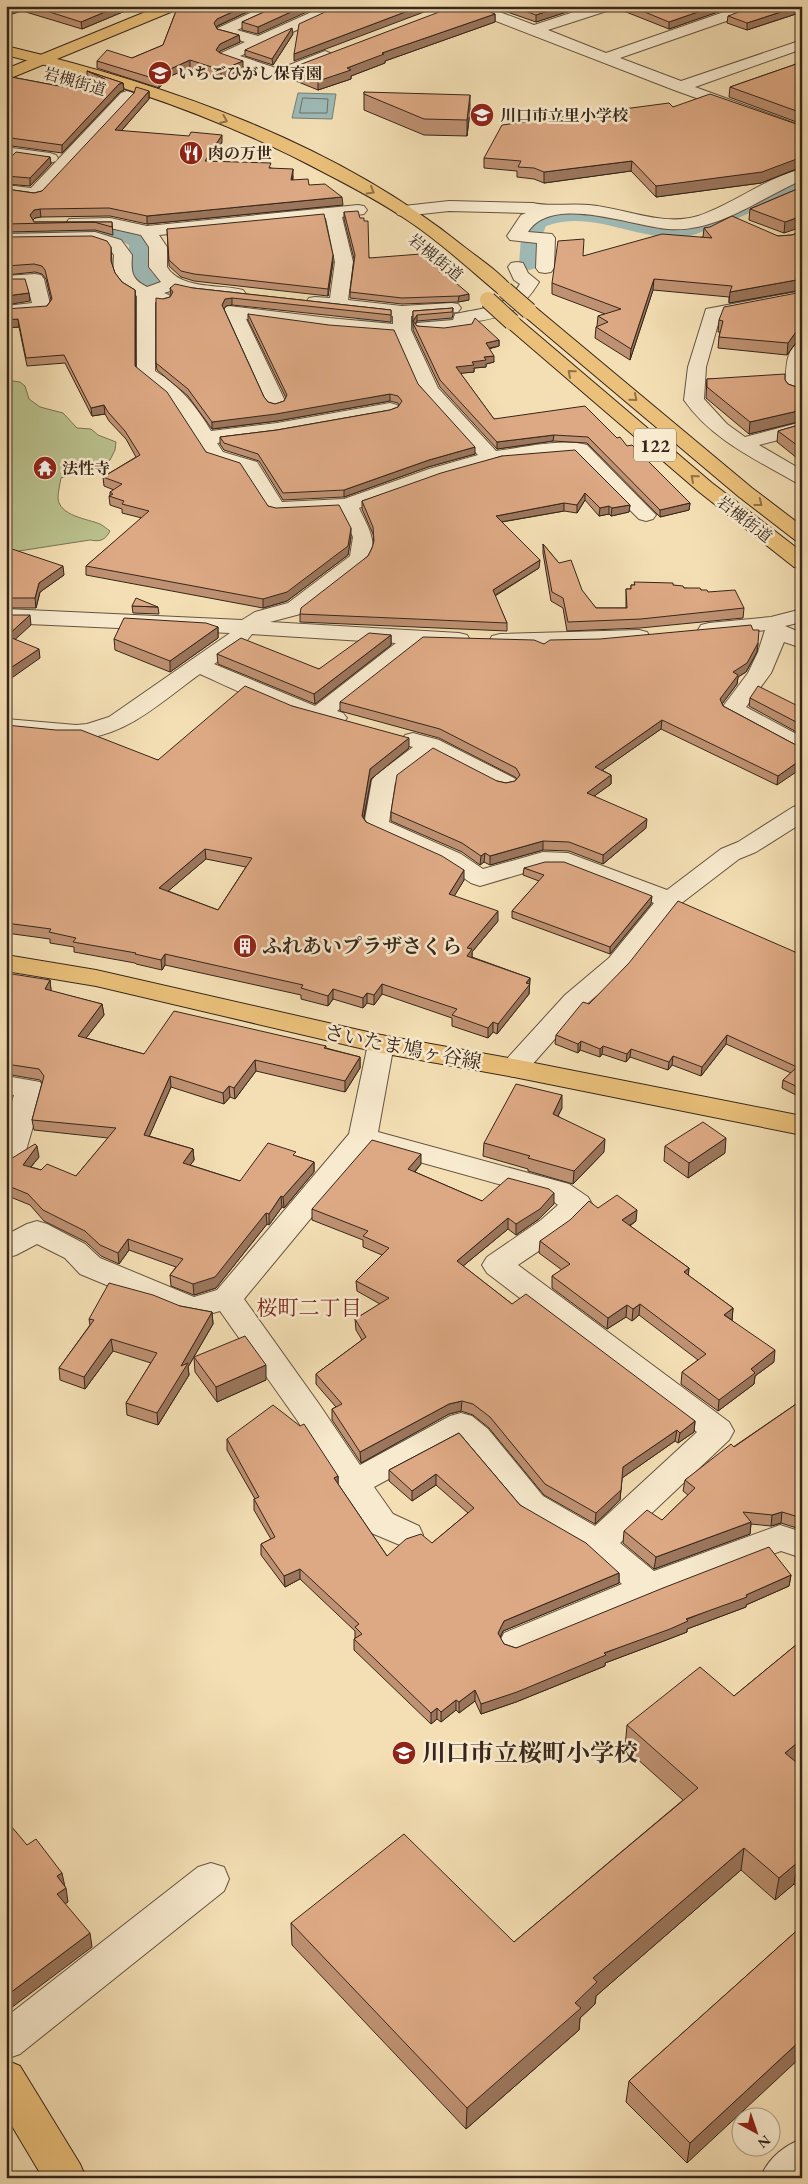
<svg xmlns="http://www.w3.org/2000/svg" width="808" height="2184" font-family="'EB Garamond','Noto Serif JP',serif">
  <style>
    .green { fill: #bac28e; stroke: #787454 }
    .water { fill: #9fbab6; stroke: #757f78 }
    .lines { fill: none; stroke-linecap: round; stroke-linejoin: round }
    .shore { stroke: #6b7068; stroke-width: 1 }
    .canal { fill: #9fbab6; fill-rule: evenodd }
    .minor-casing { stroke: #665441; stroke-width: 2 }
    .major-casing { stroke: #37261b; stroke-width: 2 }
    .highway-casing { stroke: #37261b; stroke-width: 2 }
    .minor { fill: #f8eace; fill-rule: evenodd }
    .major { fill: #eac07a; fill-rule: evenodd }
    .highway { fill: #eac07a; fill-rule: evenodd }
    .highway-bridge-casing { stroke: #37261b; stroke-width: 18; stroke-linecap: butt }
    .highway-bridge { stroke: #eac07a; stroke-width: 16 }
    .wall { fill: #be9172; stroke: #37261b; fill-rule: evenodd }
    .shaded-wall { fill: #9b765c; stroke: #37261b }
    .building { fill: #dda984; stroke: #37261b; fill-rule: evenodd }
    .oneway { stroke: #90734a }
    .labels { text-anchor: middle; stroke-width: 5; stroke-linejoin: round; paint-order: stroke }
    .far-poi-label { font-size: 16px; font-weight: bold; fill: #37261b; stroke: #f8eace; text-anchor: start }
    .far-street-label { font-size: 16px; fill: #37261b; stroke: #f8eace }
    .shield { fill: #f8eace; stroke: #716151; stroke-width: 1 }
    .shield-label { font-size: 19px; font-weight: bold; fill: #37261b }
    .poi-label { font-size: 20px; font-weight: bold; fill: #37261b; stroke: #f8eace; text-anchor: start }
    .street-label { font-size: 20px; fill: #37261b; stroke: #f8eace }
    .neighbourhood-label { font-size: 21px; fill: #7a1f14; stroke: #f8eace }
    .near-poi-label { font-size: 24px; font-weight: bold; fill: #37261b; stroke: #f8eace; text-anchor: start }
  </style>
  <rect width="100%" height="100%" fill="#f4dfb4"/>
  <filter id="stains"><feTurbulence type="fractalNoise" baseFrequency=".004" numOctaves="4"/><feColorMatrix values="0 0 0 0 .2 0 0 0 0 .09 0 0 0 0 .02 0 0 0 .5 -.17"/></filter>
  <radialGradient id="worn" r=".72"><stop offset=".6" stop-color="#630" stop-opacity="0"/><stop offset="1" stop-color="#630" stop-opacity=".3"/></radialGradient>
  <path class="green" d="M 6,380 L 20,382 L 25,386 L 29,399 L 40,407 L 63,413 L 77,428 L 91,429 L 98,435 L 116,442 L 115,450 L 110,460 L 61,478 C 60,484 58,492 58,498 C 59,516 88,519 100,524 C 104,526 107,529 110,531 C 105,540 101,542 90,540 L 6,553 Z"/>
  <path class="water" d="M 298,93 L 336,94 L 332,119 L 292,118 Z"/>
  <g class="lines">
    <path class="shore" d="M 303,98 L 328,99 L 327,113 L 300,113 Z"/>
    <g class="canal">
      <path d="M 802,176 L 802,189 C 770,203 739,219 707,230 C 700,232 693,236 685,237 C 638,242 593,209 546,226 L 541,238 L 539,264 L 536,268 L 529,270 L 522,268 L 519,264 L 521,238 L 531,218 L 545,213 L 583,208 L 653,223 L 683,225 Z"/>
      <path d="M 76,223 C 96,224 136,224 149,243 L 149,264 L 152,273 L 172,284 L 203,292 L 206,296 L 203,300 C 193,303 183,299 172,297 C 140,289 128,279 129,245 C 98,226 41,235 6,238 L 6,226 Z"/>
      <path d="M 367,313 L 453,314 L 460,316 L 463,320 L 460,324 C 437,330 383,329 360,323 L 357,319 L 360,315 Z"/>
    </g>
    <g class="minor-casing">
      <g id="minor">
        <path d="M 265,6 L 284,6 L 282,9 L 237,30 L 258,36 L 325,6 L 345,6 L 343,9 L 240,56 L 279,69 L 325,51 L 330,53 L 333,56 L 330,59 L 279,79 L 221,59 L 218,56 L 221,53 L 245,42 L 218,34 L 216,31 L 218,28 Z"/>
        <path d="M 463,6 L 484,6 L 534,25 L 592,6 L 615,6 L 613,9 L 548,30 L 606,53 L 741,6 L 763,6 L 761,9 L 620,58 L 681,81 L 802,40 L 802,49 L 695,87 L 802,126 L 802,136 L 674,90 L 465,9 Z"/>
        <path d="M 127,91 L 133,93 L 135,96 L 133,99 L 41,198 L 35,199 L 6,195 L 6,185 L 31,188 L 121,93 Z"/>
        <path d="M 12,148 L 50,153 L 56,155 L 58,158 L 56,161 L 50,163 L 16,158 L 12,162 L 6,164 L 6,150 Z"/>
        <path d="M 802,169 L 802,180 C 759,199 716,233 668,229 C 631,226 552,194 528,232 L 552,234 L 555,238 L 554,268 L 551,272 L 545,273 L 539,272 L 536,268 L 537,243 L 510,240 L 507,236 L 521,215 L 526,213 L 449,211 L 404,216 L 398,215 L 395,211 L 398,207 L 404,206 L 449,201 L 533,203 C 550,207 570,203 589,205 C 624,208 663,227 698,216 C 734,204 765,178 802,169 Z"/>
        <path d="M 358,205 L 364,206 L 367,210 L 364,214 L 342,217 L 353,262 L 348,300 L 402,306 L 452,303 L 458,304 L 461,308 L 458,312 L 411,316 L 411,330 L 438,388 L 496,451 C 522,448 561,438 587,445 L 656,515 L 653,519 L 646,521 L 639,519 L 575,455 C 547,457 518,458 491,464 C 445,475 402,492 359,508 C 367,525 380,544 367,562 L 304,613 L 270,622 L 459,633 L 467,635 L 470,640 L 467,645 L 459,647 L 422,644 L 337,711 L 343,713 L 347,718 L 343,723 C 316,730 229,687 200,674 C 166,698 130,733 87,738 C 61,741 32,735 6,733 L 6,719 L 76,725 L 87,724 L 109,717 L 230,633 L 6,623 L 6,609 L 242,620 L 255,612 L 288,603 L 350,556 L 353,537 L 340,512 L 276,515 L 269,513 L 242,470 L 208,460 C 192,437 182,412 162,392 C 154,384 143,382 137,373 L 137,296 C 116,286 112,277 114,255 L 109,248 L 93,242 L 6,244 L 6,234 L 95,232 L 121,240 L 132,255 C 131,272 131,279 147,287 L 161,282 L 149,267 L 149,247 L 141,235 L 110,228 L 69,227 L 66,223 L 69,219 L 110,218 L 147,226 ZM 326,218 L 335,262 L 330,298 L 315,297 L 309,298 L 306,302 L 309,306 L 315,307 L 393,316 L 393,324 L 329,318 L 204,303 L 198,304 L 195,308 L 198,312 L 226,316 L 266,403 L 269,407 L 276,409 L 283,407 L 286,403 L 246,319 L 329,330 L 395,335 L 419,390 L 478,455 L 429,469 L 344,499 L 282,502 L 257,462 L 223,452 L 217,443 L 277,435 L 390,415 L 397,413 L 400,409 L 397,405 L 390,403 L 277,423 L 211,431 C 196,406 180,386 155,371 L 155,302 L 163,304 L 169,303 L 172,299 L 169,295 L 164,293 L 176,289 L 218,297 L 237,299 L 243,298 L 246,294 L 243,290 C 221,284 181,290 167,267 L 167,247 L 159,235 ZM 252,634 L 396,643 L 315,706 L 214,664 L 245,643 Z"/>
        <path d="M 517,262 L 523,263 L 528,273 L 539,282 C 521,312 505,317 472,322 L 473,325 L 471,329 C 455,333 433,335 417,331 L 415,327 L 417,323 L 453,320 L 455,314 C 481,308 505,310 520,284 L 514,280 L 508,267 L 511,263 Z"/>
        <path d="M 35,274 L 41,275 L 44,279 L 51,308 L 48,312 L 6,316 L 6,306 L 32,303 L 27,285 L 6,286 L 6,276 Z"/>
        <path d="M 802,291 L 802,301 L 720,317 L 706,367 L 704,399 L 727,424 L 745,437 L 802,422 L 802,434 L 759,445 L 802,470 L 802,484 L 795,482 C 755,459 711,439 684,400 L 688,367 L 706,309 Z"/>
        <path d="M 802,342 L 802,400 L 788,394 L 785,390 C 787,374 783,347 802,342 Z"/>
        <path d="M 802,609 L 802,622 L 785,626 L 802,633 L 802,648 L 784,642 L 771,673 L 746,707 L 802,737 L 802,753 L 794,751 L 724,714 L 721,709 L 748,673 L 758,652 L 765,630 L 709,637 L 701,635 L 698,630 L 701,625 L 709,623 L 771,617 Z"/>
        <path d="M 639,630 L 647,632 L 650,637 L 647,642 L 639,644 L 500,648 L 492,646 L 489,641 L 492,636 L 500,634 Z"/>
        <path d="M 413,733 L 439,740 L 514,778 L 518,783 L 514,788 L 506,790 L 498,788 L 433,755 L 395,783 L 389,822 L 461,854 L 483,869 L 543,852 L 568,853 L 667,890 L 721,849 L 738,842 L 793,807 L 802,805 L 802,823 L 756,852 L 739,859 L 679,905 L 627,970 L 583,1007 L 524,1074 L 514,1077 L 504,1074 L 500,1068 L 504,1062 L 565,995 L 609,958 L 654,903 L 564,867 L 544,867 L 480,886 L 471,883 L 443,864 L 367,830 L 364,825 L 372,780 L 376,775 L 413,747 L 405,745 L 401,740 L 405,735 Z"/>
        <path d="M 381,1035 L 391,1038 L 394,1044 L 378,1132 L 569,1184 L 588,1197 L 592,1204 C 578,1228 541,1249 518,1265 L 729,1422 L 734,1431 L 729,1440 L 620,1543 L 654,1571 L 780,1525 L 802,1532 L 802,1558 L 781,1551 L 661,1597 L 528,1653 L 516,1657 L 504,1653 L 499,1643 L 504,1633 L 622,1584 L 586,1552 L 521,1514 L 466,1447 L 459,1441 L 374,1487 L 393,1514 L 419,1526 L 423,1535 L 419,1544 L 407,1548 L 369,1532 L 297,1420 L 220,1311 L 192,1319 L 181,1316 L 80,1274 L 65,1258 L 37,1244 L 16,1255 L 6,1258 L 6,1235 L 27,1224 L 37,1221 L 47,1224 L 85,1244 L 100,1258 L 194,1297 L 217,1290 L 349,1134 L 368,1044 L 371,1038 ZM 369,1148 L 549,1198 L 558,1205 L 541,1220 L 487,1257 L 482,1265 L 487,1273 L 697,1432 L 595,1526 L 543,1496 L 488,1429 L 472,1416 L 461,1413 L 450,1416 L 360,1465 L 319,1404 L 244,1299 Z"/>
        <path d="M 6,1076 L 40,1082 L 44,1088 L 25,1154 L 21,1161 L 11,1164 L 6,1162 L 6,1122 L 14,1095 L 6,1094 Z"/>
        <path d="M 211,1863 L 224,1867 L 229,1879 L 224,1891 L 20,2054 L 6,2059 L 6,2017 L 198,1867 Z"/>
        <path d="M 802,2139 L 802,2178 L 760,2178 C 768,2159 783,2146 802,2139 Z"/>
      </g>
    </g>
    <g class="major-casing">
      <g id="major">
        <path d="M 160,6 L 180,6 L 178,9 L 6,80 L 6,69 Z"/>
        <path d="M 6,955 L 96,970 L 381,1035 L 514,1059 L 802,1116 L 802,1135 L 514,1077 L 381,1053 L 96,986 L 6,971 Z"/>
        <path d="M 6,2060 L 20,2066 L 80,2164 L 86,2178 L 43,2178 L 6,2116 Z"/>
      </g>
    </g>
    <g class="highway-casing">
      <g id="highway">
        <path d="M 6,46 C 165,84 334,142 463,246 C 478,258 503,274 514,290 L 511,294 L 505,295 L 499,294 C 468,268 438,240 404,218 C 379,201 352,187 325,173 C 224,119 117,82 6,55 Z"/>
        <path d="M 529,306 L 535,307 L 752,488 L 802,526 L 802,542 L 795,540 L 738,496 L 523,315 L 520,311 L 523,307 Z"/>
        <path d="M 512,316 L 518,318 L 712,483 L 802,552 L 802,568 L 794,567 L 698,491 L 506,326 L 503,322 L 506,318 Z"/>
      </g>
    </g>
    <use href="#minor" class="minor"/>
    <use href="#major" class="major"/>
    <use href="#highway" class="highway"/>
    <g class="highway-bridge-casing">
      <g id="highway-bridge">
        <path d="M 505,290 L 529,311"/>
        <path d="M 488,300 L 512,322"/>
      </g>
    </g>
    <use href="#highway-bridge" class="highway-bridge"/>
  </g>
  <g class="wall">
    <path d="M 6,6 L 137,6 L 82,29 Z"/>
    <path d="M 178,6 L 260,6 L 216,27 L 217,29 L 239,35 L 240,42 L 220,51 L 219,53 L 243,69 L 221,78 L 190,68 L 168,77 L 159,88 L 97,68 L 97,61 L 132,58 L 163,45 Z"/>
    <path d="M 277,6 L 258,34 L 242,30 L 242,22 Z"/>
    <path d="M 490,6 L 585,6 L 536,22 Z"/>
    <path d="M 615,6 L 735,6 L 669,29 L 616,8 Z"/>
    <path d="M 802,6 L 802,12 L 747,30 L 727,23 L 728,16 Z"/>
    <path d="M 495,14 L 495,22 L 385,61 L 385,63 L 351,76 L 351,79 L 318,90 L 291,79 L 290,70 Z"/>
    <path d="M 293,34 L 273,65 L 245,56 L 245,50 Z"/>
    <path d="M 802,62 L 802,124 L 729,97 L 730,87 Z"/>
    <path d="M 87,71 L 123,83 L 124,90 L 120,92 L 62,153 L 12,146 L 6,148 L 6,76 L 101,94 L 103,86 L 87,79 Z"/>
    <path d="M 149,91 L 149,99 L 121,131 L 222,142 L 210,161 L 271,168 L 293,176 L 293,180 L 309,185 L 343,205 L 147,224 L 110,216 L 41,217 L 35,218 L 33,220 L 34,222 L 112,222 L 113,235 L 95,230 L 6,232 L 6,189 L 34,193 L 42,191 Z"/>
    <path d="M 364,92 L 470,111 L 467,136 L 424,135 L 364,110 Z"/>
    <path d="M 673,107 L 802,126 L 802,167 L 761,183 L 656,197 L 631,171 L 544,183 L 534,179 L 517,177 L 517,171 L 484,168 L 484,158 Z"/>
    <path d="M 6,157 L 50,157 L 51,164 L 30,186 L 6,184 Z"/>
    <path d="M 802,187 L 784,233 L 749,220 L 750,209 Z"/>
    <path d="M 344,212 L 360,218 L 369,258 L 439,272 L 469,300 L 458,302 L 402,304 L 350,298 L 350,292 L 354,259 L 344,219 Z"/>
    <path d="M 704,228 L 778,236 L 792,235 L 802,231 L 802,290 L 729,303 L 729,297 L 653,290 L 630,360 L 595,338 L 596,327 L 597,326 L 598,316 L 605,314 L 552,294 L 552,283 L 583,256 L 703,237 Z"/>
    <path d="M 167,229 L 333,262 L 328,296 L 194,281 L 181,277 L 169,266 Z"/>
    <path d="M 6,237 L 111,247 L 112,264 L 115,273 L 122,282 L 135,290 L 135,366 L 206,452 L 268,506 L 351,537 L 348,555 L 287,601 L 263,608 L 86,575 L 86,566 L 142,518 L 122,513 L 122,509 L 110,505 L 109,496 L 110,496 L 110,492 L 114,490 L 104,486 L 103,477 L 136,457 L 126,439 L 109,421 L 105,414 L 92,416 L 65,363 L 27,366 L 19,327 L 6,328 L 47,306 L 51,300 L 46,279 L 42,274 L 35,272 L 6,275 Z"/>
    <path d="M 170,288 L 193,288 L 391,310 L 391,322 L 232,305 L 226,306 L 224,309 L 264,397 L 268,402 L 275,404 L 284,401 L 286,398 L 248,320 L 248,314 L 418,384 L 475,454 L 428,467 L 344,497 L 283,500 L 259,461 L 224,450 L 220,444 L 220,437 L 277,430 L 390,410 L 398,407 L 399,405 L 398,403 L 390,401 L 277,421 L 212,429 L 188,396 L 157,370 L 156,363 L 163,299 L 170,297 L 171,295 Z"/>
    <path d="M 802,292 L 795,344 L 787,355 L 718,348 L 719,337 L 720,332 L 718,332 L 719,320 Z"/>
    <path d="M 453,308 L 453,314 L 452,318 L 417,321 L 415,324 L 417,326 L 499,340 L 499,346 L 489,349 L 494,362 L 486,364 L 486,367 L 474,368 L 474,372 L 460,373 L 494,419 L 617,438 L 627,446 L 690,503 L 689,510 L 660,517 L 587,443 L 553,441 L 497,449 L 440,387 L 413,330 L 413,311 Z"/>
    <path d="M 707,379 L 785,380 L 788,384 L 802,389 L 802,421 L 749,434 L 706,398 Z"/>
    <path d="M 802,424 L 802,462 L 777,442 L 778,431 Z"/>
    <path d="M 502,456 L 630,505 L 629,512 L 611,516 L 609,514 L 599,516 L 585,500 L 577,513 L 564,511 L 502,522 L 539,568 L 495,596 L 507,623 L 507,631 L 300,622 L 300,614 L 368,556 L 372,548 L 374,543 L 373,534 L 362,509 L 362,501 Z"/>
    <path d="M 543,544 L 596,608 L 626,608 L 626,589 L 631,589 L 631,585 L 673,585 L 684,588 L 701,590 L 708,592 L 744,608 L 743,618 L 640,628 L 567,631 L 563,608 L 551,601 L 543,553 Z"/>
    <path d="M 6,547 L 64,575 L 40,592 L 36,608 L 6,608 Z"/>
    <path d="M 132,606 L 158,607 L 159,614 L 133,613 Z"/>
    <path d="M 218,627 L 218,638 L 170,672 L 115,650 L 114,639 Z"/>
    <path d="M 391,635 L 391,645 L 315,704 L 218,664 L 217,654 L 319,669 Z"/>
    <path d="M 758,643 L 757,652 L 746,672 L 738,677 L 737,684 L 722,704 L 723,706 L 794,744 L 777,785 L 661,729 L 602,770 L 611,775 L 611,784 L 594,796 L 646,828 L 603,864 L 569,851 L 543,850 L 490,865 L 484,862 L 480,865 L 462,852 L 391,821 L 391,812 L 497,781 L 506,783 L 515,781 L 517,779 L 515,777 L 439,738 L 340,711 L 340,702 L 544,644 Z"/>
    <path d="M 750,698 L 802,708 L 802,735 L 749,706 Z"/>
    <path d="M 292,706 L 409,748 L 371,779 L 364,818 L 366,822 L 464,880 L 454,896 L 498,921 L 472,952 L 472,957 L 530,978 L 529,994 L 497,1034 L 493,1032 L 488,1038 L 452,1026 L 452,1018 L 382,994 L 374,1005 L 367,1003 L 363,1008 L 333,999 L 328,1006 L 301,999 L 301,995 L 165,965 L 162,970 L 136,964 L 135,963 L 74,952 L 74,947 L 50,943 L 50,939 L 6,933 L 6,725 L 158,760 ZM 206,859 L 246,867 L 218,910 L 168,891 Z"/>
    <path d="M 524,868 L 651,904 L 610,954 L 512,918 L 512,911 L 539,881 L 523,875 Z"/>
    <path d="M 802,955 L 802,1098 L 782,1088 L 783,1080 L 791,1073 L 726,1044 L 701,1076 L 672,1065 L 668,1070 L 630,1057 L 626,1062 L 602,1054 L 600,1057 L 580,1050 L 578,1053 L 555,1044 L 556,1035 L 589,1004 Z"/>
    <path d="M 50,980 L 51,991 L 102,1004 L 104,1015 L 86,1038 L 144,1054 L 326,1046 L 326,1048 L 360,1057 L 360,1068 L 345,1092 L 256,1071 L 235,1099 L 230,1097 L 224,1104 L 171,1087 L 149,1136 L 193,1149 L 194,1160 L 190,1165 L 240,1181 L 296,1156 L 314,1162 L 314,1172 L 284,1208 L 282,1207 L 269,1225 L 267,1224 L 216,1288 L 194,1295 L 171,1286 L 170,1275 L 176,1267 L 129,1250 L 119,1264 L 101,1256 L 86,1242 L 44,1221 L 30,1205 L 8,1196 L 6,1198 L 6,1159 L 9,1160 L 39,1157 L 31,1167 L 41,1170 L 76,1176 L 108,1138 L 34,1130 L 32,1120 L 42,1083 L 40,1080 L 6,1074 L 6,984 Z"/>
    <path d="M 562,1108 L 558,1116 L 604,1152 L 573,1184 L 528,1171 L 528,1169 L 483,1156 L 484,1143 Z"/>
    <path d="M 665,1146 L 725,1153 L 688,1178 L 664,1161 Z"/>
    <path d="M 421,1164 L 415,1172 L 482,1201 L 554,1204 L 539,1219 L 516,1235 L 508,1229 L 463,1266 L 512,1304 L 695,1421 L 694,1432 L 678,1443 L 675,1441 L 622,1478 L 620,1500 L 595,1524 L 544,1495 L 489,1428 L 473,1415 L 461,1411 L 449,1414 L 361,1463 L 332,1420 L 332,1409 L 336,1407 L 316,1384 L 316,1374 L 362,1340 L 356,1330 L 355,1319 L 380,1304 L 357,1291 L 356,1281 L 382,1255 L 363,1247 L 363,1240 L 312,1220 L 312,1209 Z"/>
    <path d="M 598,1208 L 636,1221 L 630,1226 L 689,1268 L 688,1275 L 733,1308 L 732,1320 L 774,1362 L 755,1376 L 754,1384 L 718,1411 L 681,1384 L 682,1372 L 698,1360 L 639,1315 L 632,1321 L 626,1317 L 607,1329 L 552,1288 L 552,1276 L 562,1270 L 539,1253 L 540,1241 Z"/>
    <path d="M 180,1306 L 212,1312 L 213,1324 L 188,1367 L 189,1375 L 158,1425 L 127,1415 L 126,1403 L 151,1363 L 113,1351 L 85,1389 L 60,1380 L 59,1368 L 90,1325 L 89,1319 Z"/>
    <path d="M 194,1357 L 266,1380 L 217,1402 L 195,1372 Z"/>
    <path d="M 802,1400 L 802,1528 L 800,1529 L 781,1523 L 771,1526 L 751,1524 L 750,1534 L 654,1569 L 623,1543 L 624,1531 L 662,1520 L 688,1495 L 683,1491 L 685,1480 Z"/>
    <path d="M 459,1433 L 520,1505 L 619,1573 L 619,1583 L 503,1631 L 500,1638 L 504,1644 L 516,1648 L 791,1575 L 789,1586 L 746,1605 L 746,1607 L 687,1629 L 687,1632 L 669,1639 L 605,1663 L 605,1666 L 516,1702 L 481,1714 L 475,1701 L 459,1713 L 456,1710 L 441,1722 L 437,1719 L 431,1724 L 354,1650 L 354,1639 L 356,1638 L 355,1638 L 355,1631 L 300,1579 L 285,1587 L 261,1555 L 261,1544 L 271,1539 L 254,1510 L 254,1499 L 255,1499 L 227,1450 L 227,1439 L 338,1476 L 338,1484 L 387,1556 L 432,1543 L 468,1513 L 436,1485 L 412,1501 L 389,1481 L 389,1470 Z"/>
    <path d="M 802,1640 L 802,1758 L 796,1762 L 802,1767 L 802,1891 L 794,1884 L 775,1900 L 741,1870 L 596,1996 L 595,2004 L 580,2018 L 579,2030 L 466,2129 L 292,1945 L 291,1923 L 514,1942 L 683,1800 L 625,1748 L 627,1725 L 734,1696 Z"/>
    <path d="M 802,1926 L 687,2163 L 626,2102 L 629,2081 Z"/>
  </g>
  <g class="shaded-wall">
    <path d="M 13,6 L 22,6 L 22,11 L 6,16 L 6,9 Z"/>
    <path d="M 119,6 L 137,6 L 82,29 L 81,22 Z"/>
    <path d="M 245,6 L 260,6 L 217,26 L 214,30 L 214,23 L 217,19 Z"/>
    <path d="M 304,6 L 320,6 L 258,34 L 258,27 Z"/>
    <path d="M 421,6 L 440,6 L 294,61 L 294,54 Z"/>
    <path d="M 563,6 L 585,6 L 536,22 L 536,15 Z"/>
    <path d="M 715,6 L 735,6 L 669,29 L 669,22 Z"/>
    <path d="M 799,6 L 802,6 L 802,12 L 747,30 L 747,23 Z"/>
    <path d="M 495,14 L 495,22 L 385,61 L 385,63 L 351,76 L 351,79 L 318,90 L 318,81 L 382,53 Z"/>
    <path d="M 292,28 L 293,34 L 273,65 L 272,59 Z"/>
    <path d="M 239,35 L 240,42 L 220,51 L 217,57 L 216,50 L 220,44 Z"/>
    <path d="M 190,60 L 190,68 L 168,77 L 159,88 L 159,80 L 168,70 Z"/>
    <path d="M 243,61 L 243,69 L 221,78 L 221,70 Z"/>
    <path d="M 123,83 L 124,90 L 120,92 L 62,153 L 62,145 L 119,84 Z"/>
    <path d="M 149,91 L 149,99 L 115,138 L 115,130 Z"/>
    <path d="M 470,95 L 470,111 L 467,136 L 467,120 Z"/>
    <path d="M 222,135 L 222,142 L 205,169 L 205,161 Z"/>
    <path d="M 11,138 L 12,146 L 6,148 L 6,140 Z"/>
    <path d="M 50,157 L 51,164 L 30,186 L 30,178 Z"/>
    <path d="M 802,157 L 801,167 L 761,183 L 656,197 L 656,186 Z"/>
    <path d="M 632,161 L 631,171 L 544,183 L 544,172 Z"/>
    <path d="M 293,169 L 293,176 L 291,188 L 291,180 Z"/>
    <path d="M 342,197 L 343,205 L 147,224 L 147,216 Z"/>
    <path d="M 40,209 L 41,217 L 35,218 L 30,223 L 30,215 L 34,210 Z"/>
    <path d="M 802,216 L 802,227 L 784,233 L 785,222 Z"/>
    <path d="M 333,255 L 333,262 L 328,296 L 328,289 Z"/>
    <path d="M 654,279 L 653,290 L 630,360 L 631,349 Z"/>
    <path d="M 802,279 L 802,290 L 729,303 L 730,292 Z"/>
    <path d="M 135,290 L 135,298 L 136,374 L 135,366 Z"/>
    <path d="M 29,293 L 30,301 L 6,305 L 6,296 Z"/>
    <path d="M 469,294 L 469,300 L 458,302 L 459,296 Z"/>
    <path d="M 232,298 L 232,305 L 226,306 L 222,312 L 222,305 L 225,299 Z"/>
    <path d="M 417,315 L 417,321 L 414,326 L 413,321 Z"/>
    <path d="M 18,319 L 19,327 L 6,328 L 6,320 Z"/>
    <path d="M 802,330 L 802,340 L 795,344 L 787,355 L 788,343 L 796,332 Z"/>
    <path d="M 499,340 L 499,346 L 485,349 L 486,343 Z"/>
    <path d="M 494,356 L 494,362 L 486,364 L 486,367 L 474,368 L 474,372 L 455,374 L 456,367 L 484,357 Z"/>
    <path d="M 390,394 L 390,401 L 277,421 L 212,429 L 212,422 Z"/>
    <path d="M 104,405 L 105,414 L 92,416 L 91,408 Z"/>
    <path d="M 802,410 L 802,421 L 749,434 L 750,422 Z"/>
    <path d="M 554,435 L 553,441 L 497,449 L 497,442 Z"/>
    <path d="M 475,447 L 475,454 L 428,467 L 344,497 L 344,490 L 429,460 Z"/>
    <path d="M 585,493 L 585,500 L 577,513 L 577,505 Z"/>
    <path d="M 564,503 L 564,511 L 495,523 L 496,516 Z"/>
    <path d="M 690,503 L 689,510 L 660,517 L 660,510 Z"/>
    <path d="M 630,505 L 629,512 L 611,516 L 612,508 Z"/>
    <path d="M 609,506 L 609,514 L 599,516 L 600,508 Z"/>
    <path d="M 351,528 L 351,537 L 348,555 L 287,601 L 263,608 L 263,599 Z"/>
    <path d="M 540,560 L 539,568 L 492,597 L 493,590 Z"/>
    <path d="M 63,566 L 64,575 L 40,592 L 36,608 L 35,598 L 39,583 Z"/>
    <path d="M 30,615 L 31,625 L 8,646 L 7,636 Z"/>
    <path d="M 218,627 L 218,638 L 170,672 L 170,661 Z"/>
    <path d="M 391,635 L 391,645 L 315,704 L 314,694 Z"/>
    <path d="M 758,643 L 757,652 L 746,672 L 738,677 L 737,684 L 719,708 L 720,699 L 733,672 Z"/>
    <path d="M 39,649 L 40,658 L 6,682 L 6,671 Z"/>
    <path d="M 662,720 L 661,729 L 594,776 L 595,767 Z"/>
    <path d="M 409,738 L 409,748 L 371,779 L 362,826 L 362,816 L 370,769 Z"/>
    <path d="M 802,759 L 802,768 L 777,785 L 778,776 Z"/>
    <path d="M 611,775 L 611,784 L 586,802 L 587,793 Z"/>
    <path d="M 647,819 L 646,828 L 603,864 L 603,855 Z"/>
    <path d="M 543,841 L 543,850 L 490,865 L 490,856 Z"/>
    <path d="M 205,849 L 206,859 L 160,898 L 159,888 Z"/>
    <path d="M 485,853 L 484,862 L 480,865 L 481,856 Z"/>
    <path d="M 464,870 L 464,880 L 449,905 L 449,894 Z"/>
    <path d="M 652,896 L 651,904 L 610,954 L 610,947 Z"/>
    <path d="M 498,911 L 498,921 L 472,952 L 472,959 L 467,966 L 467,948 Z"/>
    <path d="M 165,954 L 165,965 L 162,970 L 161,960 Z"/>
    <path d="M 530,978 L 529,994 L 497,1034 L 498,1024 Z"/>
    <path d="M 50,980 L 51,990 L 46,1000 L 45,989 Z"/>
    <path d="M 382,984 L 382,994 L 374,1005 L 374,995 Z"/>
    <path d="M 333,989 L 333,999 L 328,1006 L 328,996 Z"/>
    <path d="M 367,993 L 367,1003 L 363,1008 L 363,998 Z"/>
    <path d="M 102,1004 L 104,1015 L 79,1047 L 78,1036 Z"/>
    <path d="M 493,1022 L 493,1032 L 488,1038 L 488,1028 Z"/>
    <path d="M 727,1035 L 726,1044 L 701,1076 L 702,1067 Z"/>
    <path d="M 581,1041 L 580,1050 L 578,1053 L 578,1044 Z"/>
    <path d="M 603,1046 L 602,1054 L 600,1057 L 600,1049 Z"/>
    <path d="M 631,1049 L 630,1057 L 626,1062 L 627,1054 Z"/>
    <path d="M 673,1056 L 672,1065 L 668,1070 L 669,1062 Z"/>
    <path d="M 360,1057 L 360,1068 L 345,1092 L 345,1081 Z"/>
    <path d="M 255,1060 L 256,1071 L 235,1099 L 234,1088 Z"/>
    <path d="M 170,1076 L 171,1087 L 145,1146 L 144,1135 Z"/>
    <path d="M 10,1086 L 12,1097 L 6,1117 L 6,1100 Z"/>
    <path d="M 229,1086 L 230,1097 L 224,1104 L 223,1093 Z"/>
    <path d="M 562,1095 L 562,1108 L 552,1127 L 553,1114 Z"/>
    <path d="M 726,1138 L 725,1153 L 688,1178 L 689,1163 Z"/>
    <path d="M 605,1139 L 604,1152 L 573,1184 L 574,1171 Z"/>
    <path d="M 37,1146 L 39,1157 L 24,1175 L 23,1165 Z"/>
    <path d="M 193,1149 L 194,1160 L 184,1174 L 183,1163 Z"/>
    <path d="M 421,1154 L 421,1164 L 408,1179 L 408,1169 Z"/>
    <path d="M 314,1162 L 314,1172 L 284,1208 L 283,1197 Z"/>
    <path d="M 6,1185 L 8,1196 L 6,1198 Z"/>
    <path d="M 554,1193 L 554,1204 L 539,1219 L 516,1235 L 516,1224 Z"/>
    <path d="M 281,1196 L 282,1207 L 269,1225 L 269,1214 Z"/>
    <path d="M 637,1210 L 636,1221 L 621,1231 L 622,1220 Z"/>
    <path d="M 266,1213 L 267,1224 L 216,1288 L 194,1295 L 193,1284 Z"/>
    <path d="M 508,1218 L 508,1229 L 457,1271 L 457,1261 Z"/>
    <path d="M 128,1239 L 129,1250 L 119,1264 L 118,1253 Z"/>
    <path d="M 689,1268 L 688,1280 L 684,1272 Z"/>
    <path d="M 640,1304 L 639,1315 L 632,1321 L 633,1309 Z"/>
    <path d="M 627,1305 L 626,1317 L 607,1329 L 608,1318 Z"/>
    <path d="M 733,1308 L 732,1320 L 724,1315 Z"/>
    <path d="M 212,1312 L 213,1324 L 188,1367 L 189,1375 L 158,1425 L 157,1413 L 181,1366 Z"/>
    <path d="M 111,1339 L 113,1351 L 85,1389 L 84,1377 Z"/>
    <path d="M 775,1350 L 774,1362 L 755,1376 L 754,1384 L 718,1411 L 719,1400 L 751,1369 Z"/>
    <path d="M 266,1365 L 266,1380 L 217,1402 L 216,1387 Z"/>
    <path d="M 462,1401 L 461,1411 L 449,1414 L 361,1463 L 360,1452 L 449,1404 Z"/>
    <path d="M 695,1421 L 694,1432 L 678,1443 L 680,1433 Z"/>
    <path d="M 677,1430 L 675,1441 L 622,1478 L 620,1500 L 595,1524 L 596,1513 L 623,1467 Z"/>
    <path d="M 436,1474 L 436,1485 L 412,1501 L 412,1491 Z"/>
    <path d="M 338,1476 L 338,1487 L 334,1478 Z"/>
    <path d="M 782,1512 L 781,1523 L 771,1526 L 772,1515 Z"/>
    <path d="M 751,1522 L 750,1534 L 654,1569 L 656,1557 Z"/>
    <path d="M 300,1569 L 300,1579 L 285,1587 L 284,1576 Z"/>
    <path d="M 619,1573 L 619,1583 L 503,1631 L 497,1644 L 498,1633 L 504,1621 Z"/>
    <path d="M 791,1575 L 789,1586 L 746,1605 L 746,1607 L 687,1629 L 687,1632 L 669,1639 L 605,1663 L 605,1666 L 516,1702 L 481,1714 L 481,1704 L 746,1595 Z"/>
    <path d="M 475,1690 L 475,1701 L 459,1713 L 459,1702 Z"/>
    <path d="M 456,1700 L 456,1710 L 441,1722 L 441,1712 Z"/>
    <path d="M 437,1708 L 437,1719 L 431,1724 L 431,1713 Z"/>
    <path d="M 802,1739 L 802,1758 L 781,1775 L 785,1753 Z"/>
    <path d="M 8,1801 L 10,1815 L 6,1818 L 6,1802 Z"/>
    <path d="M 744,1848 L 741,1870 L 596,1996 L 595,2004 L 580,2018 L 579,2030 L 466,2129 L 467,2108 L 575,2003 L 593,1978 Z"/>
    <path d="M 798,1862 L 794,1884 L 775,1900 L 779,1878 Z"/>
    <path d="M 62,1873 L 65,1887 L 57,1876 Z"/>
    <path d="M 66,1888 L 68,1902 L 59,1908 L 57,1894 Z"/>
    <path d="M 90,1933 L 92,1947 L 7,2011 L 6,1996 Z"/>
    <path d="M 802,2039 L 802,2056 L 687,2163 L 690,2143 Z"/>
  </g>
  <g class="building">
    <path d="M 6,6 L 13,6 L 6,9 Z"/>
    <path d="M 31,6 L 119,6 L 81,22 Z"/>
    <path d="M 178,6 L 245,6 L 217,19 L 214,23 L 217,29 L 239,35 L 220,44 L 216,50 L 220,53 L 243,61 L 221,70 L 190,60 L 168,70 L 159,80 L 97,61 L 107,50 L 132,58 L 163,45 Z"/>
    <path d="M 277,6 L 304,6 L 258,27 L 242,22 Z"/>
    <path d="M 338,6 L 421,6 L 294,54 L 299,24 Z"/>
    <path d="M 455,6 L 475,6 L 495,14 L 382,53 L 384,54 L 347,68 L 351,70 L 318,81 L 290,70 L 291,68 Z"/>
    <path d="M 511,6 L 563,6 L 536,15 Z"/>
    <path d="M 630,6 L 715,6 L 669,22 Z"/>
    <path d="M 755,6 L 799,6 L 747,23 L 728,16 Z"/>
    <path d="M 292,28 L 272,59 L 245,50 Z"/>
    <path d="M 802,62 L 802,113 L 730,87 Z"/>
    <path d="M 87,71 L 123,83 L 119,84 L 62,145 L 11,138 L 6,140 L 6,76 L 101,94 L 105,79 Z"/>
    <path d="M 136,87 L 149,91 L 115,130 L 189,136 L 191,132 L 222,135 L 205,161 L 271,163 L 269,168 L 293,169 L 291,180 L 308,179 L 309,185 L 325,184 L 342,197 L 147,216 L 109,208 L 40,209 L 34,210 L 30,215 L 34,222 L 112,222 L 112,227 L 94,222 L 6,224 L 6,189 L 34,193 L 42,191 L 134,93 Z"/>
    <path d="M 364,92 L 470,95 L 467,120 L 424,119 L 364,94 Z"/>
    <path d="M 710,94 L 802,126 L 802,157 L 762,172 L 656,186 L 632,161 L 544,172 L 534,168 L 518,167 L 521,161 L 484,158 L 502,125 L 669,103 L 673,107 Z"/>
    <path d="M 16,152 L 50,157 L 30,178 L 6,176 L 6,157 L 12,156 Z"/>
    <path d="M 802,187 L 802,216 L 785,222 L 750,209 Z"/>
    <path d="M 358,211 L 360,218 L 364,218 L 364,221 L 368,221 L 369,258 L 421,254 L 439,269 L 439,272 L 443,272 L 469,294 L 459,296 L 402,298 L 350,292 L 355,255 L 344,212 Z"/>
    <path d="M 324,214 L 333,255 L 328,289 L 194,274 L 181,271 L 169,260 L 167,229 Z"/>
    <path d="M 732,216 L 778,236 L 792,235 L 802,231 L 802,279 L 730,292 L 732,286 L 654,279 L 631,349 L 596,327 L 608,322 L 598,316 L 621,309 L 552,283 L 558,241 L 584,239 L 583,256 L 662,234 L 712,238 L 704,228 L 710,227 Z"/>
    <path d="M 92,236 L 107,241 L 111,247 L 111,261 L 115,273 L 122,282 L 135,290 L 135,366 L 167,392 L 206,452 L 240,463 L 268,506 L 276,508 L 339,505 L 351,528 L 348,546 L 287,592 L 263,599 L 86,566 L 149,511 L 122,504 L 124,501 L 109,496 L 113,494 L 110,492 L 122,484 L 103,477 L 140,455 L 125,431 L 108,412 L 104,405 L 91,408 L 64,355 L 26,358 L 18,319 L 6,320 L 6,309 L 47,306 L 52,299 L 45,270 L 42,266 L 34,264 L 6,266 L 6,237 Z"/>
    <path d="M 6,279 L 25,279 L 29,293 L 6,296 Z"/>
    <path d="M 175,284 L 193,288 L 391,310 L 391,315 L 232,298 L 225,299 L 222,305 L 264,397 L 268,402 L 275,404 L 284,401 L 287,395 L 248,314 L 329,325 L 394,330 L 418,384 L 475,447 L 429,460 L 344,490 L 283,493 L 258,454 L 224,443 L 220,437 L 277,430 L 390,410 L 398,407 L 402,401 L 398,396 L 390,394 L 276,414 L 212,422 L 188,389 L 156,363 L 156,298 L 163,299 L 170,297 L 173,292 L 170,288 Z"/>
    <path d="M 802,292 L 802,330 L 796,332 L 788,343 L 719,337 L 723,321 L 719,320 L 724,307 Z"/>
    <path d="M 453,308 L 452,312 L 417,315 L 413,321 L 417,326 L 444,328 L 472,324 L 475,318 L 499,340 L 486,343 L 494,356 L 484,357 L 486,360 L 472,362 L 474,365 L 456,367 L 494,419 L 585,406 L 617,438 L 620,437 L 627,446 L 632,445 L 690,503 L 660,510 L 588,437 L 554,435 L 497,442 L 440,380 L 413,323 L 413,311 Z"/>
    <path d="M 785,374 L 785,380 L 788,384 L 802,389 L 802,410 L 750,422 L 707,387 L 707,379 Z"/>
    <path d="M 802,424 L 802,449 L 778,431 Z"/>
    <path d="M 575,450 L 630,505 L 612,508 L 609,506 L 600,508 L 585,493 L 577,505 L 564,503 L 496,516 L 540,560 L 493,590 L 507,623 L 300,614 L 301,608 L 368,556 L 372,548 L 374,541 L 373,527 L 362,501 L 441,473 L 502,456 Z"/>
    <path d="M 543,544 L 559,563 L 571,560 L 582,590 L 596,608 L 627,608 L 626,589 L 631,589 L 631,585 L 635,585 L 634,582 L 673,583 L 673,585 L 683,586 L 684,588 L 700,588 L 701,590 L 707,590 L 708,592 L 735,590 L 744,608 L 641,619 L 568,622 L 563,598 L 552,592 Z"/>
    <path d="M 6,547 L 63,566 L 39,583 L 35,598 L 6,598 Z"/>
    <path d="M 136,598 L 158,607 L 132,606 Z"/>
    <path d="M 6,615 L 30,615 L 7,636 L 39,649 L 6,671 Z"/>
    <path d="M 124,618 L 206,623 L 218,627 L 170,661 L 114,639 Z"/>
    <path d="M 751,625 L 753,630 L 759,630 L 758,643 L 747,663 L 733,672 L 738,675 L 720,699 L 723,706 L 794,744 L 802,745 L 802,759 L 778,776 L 662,720 L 595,767 L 611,775 L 587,793 L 647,819 L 603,855 L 569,842 L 543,841 L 490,856 L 485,853 L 481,856 L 462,843 L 391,812 L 397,775 L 433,748 L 497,781 L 506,783 L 515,781 L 520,775 L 516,768 L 440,729 L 340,702 L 423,637 L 534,640 L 544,644 L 550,640 L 600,639 Z"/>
    <path d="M 369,633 L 391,635 L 314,694 L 217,654 L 241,638 L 319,669 Z"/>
    <path d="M 245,686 L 292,706 L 409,738 L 370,769 L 362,816 L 366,822 L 442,856 L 464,870 L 449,894 L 498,911 L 467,948 L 472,949 L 467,956 L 530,978 L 526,983 L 530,984 L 498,1024 L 493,1022 L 488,1028 L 452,1015 L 457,1009 L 382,984 L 374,995 L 367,993 L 363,998 L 333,989 L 328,996 L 301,988 L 303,985 L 165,954 L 161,960 L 135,954 L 136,953 L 73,942 L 76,938 L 49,932 L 51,929 L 6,923 L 6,725 L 56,730 L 81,730 L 158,760 ZM 205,849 L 252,858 L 218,910 L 159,888 Z"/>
    <path d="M 758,686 L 802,708 L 802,725 L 750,698 Z"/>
    <path d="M 545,862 L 564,862 L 652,896 L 610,947 L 512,911 L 544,875 L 524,868 Z"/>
    <path d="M 678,901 L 802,955 L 802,1089 L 783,1080 L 797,1067 L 727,1035 L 702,1067 L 673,1056 L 669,1062 L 631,1049 L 627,1054 L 603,1046 L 600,1049 L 581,1041 L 578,1044 L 556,1035 L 583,1002 L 589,1004 L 629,963 Z"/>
    <path d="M 12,974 L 50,980 L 45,989 L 102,1004 L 78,1036 L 144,1054 L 174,1011 L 326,1046 L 324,1048 L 360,1057 L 345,1081 L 255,1060 L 234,1088 L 229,1086 L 223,1093 L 170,1076 L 144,1135 L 193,1149 L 183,1163 L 240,1181 L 268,1143 L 296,1152 L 293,1155 L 314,1162 L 283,1197 L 281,1196 L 269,1214 L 266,1213 L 215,1277 L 193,1284 L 170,1275 L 183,1259 L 128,1239 L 118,1253 L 100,1245 L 85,1231 L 43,1210 L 28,1194 L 6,1185 L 6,1159 L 9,1160 L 35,1144 L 37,1146 L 23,1165 L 41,1170 L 47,1164 L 76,1176 L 116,1128 L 32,1120 L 44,1076 L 39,1069 L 6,1064 L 6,984 Z"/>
    <path d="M 6,1084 L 10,1086 L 6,1100 Z"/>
    <path d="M 516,1084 L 562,1095 L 553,1114 L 605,1139 L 574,1171 L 528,1158 L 530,1156 L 484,1143 Z"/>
    <path d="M 703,1122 L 726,1138 L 689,1163 L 665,1146 Z"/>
    <path d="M 372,1140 L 421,1154 L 408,1169 L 482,1201 L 508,1178 L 549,1189 L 554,1193 L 540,1209 L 516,1224 L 508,1218 L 457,1261 L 512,1304 L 526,1294 L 695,1421 L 680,1433 L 677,1430 L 623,1467 L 621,1490 L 596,1513 L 545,1484 L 490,1417 L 473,1404 L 462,1401 L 449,1404 L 360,1452 L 332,1409 L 342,1404 L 316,1374 L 366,1337 L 355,1319 L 389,1298 L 356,1281 L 389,1248 L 363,1236 L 368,1231 L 312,1209 Z"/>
    <path d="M 617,1195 L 637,1210 L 622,1220 L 689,1268 L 684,1272 L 733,1308 L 724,1315 L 775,1350 L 751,1369 L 755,1373 L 719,1400 L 682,1372 L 706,1354 L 640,1304 L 633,1309 L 627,1305 L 608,1318 L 552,1276 L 570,1264 L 540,1241 L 570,1220 L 589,1201 L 598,1208 Z"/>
    <path d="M 109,1283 L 153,1295 L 180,1306 L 212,1312 L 181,1366 L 188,1363 L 157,1413 L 126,1403 L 157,1353 L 111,1339 L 84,1377 L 59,1368 L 94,1320 L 89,1319 Z"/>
    <path d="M 245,1336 L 266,1365 L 216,1387 L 194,1357 Z"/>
    <path d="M 802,1400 L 802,1518 L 782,1512 L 772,1515 L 743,1512 L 751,1522 L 656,1557 L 624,1531 L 647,1510 L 662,1520 L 695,1488 L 685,1480 L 731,1444 L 734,1447 Z"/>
    <path d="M 273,1405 L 300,1426 L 304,1424 L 338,1476 L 334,1478 L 387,1556 L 406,1539 L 421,1534 L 432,1543 L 474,1508 L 436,1474 L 412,1491 L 389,1470 L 459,1433 L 520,1505 L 586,1543 L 619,1573 L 504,1621 L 498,1633 L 504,1644 L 516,1648 L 663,1588 L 769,1547 L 791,1575 L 746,1595 L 747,1597 L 686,1619 L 688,1621 L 670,1629 L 604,1653 L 606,1655 L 517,1692 L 481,1704 L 475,1690 L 459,1702 L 456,1700 L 441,1712 L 437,1708 L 431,1713 L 354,1639 L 362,1634 L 355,1627 L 359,1624 L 300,1569 L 284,1576 L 261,1544 L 275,1537 L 254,1499 L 259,1497 L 227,1439 Z"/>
    <path d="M 802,1640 L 802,1739 L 785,1753 L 802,1767 L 802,1810 L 800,1812 L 802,1813 L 802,1865 L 798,1862 L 779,1878 L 744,1848 L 593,1978 L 597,1982 L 575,2003 L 581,2008 L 467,2108 L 291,1923 L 404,1834 L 514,1942 L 698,1788 L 627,1725 L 700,1667 L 734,1696 Z"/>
    <path d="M 6,1820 L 27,1845 L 36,1839 L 62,1873 L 57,1876 L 66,1888 L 57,1894 L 90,1933 L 6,1996 Z"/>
    <path d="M 802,1926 L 802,2039 L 690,2143 L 629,2081 Z"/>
  </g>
  <defs><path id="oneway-chevron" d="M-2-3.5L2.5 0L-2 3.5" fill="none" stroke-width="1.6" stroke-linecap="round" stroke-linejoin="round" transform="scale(1.25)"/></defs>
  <g class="oneway">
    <use href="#oneway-chevron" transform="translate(224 120) rotate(23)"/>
    <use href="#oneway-chevron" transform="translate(371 191) rotate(30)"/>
    <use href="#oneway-chevron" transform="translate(571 373) rotate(-139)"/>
    <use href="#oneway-chevron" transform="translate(634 398) rotate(40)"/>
    <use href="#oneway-chevron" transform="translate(694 478) rotate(-139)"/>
    <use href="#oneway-chevron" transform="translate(759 503) rotate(38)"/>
  </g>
  <defs>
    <g id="school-disc" transform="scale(1.25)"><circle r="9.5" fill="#8f2418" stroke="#f8eace"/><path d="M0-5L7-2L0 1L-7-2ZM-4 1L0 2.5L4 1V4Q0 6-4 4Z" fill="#fff"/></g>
    <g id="restaurant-disc" transform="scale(1.25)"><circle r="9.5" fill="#8f2418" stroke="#f8eace"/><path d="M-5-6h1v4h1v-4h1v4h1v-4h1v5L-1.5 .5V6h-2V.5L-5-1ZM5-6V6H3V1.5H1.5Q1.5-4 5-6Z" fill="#fff"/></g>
    <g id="temple-disc" transform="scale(1.25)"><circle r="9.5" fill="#8f2418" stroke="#f8eace"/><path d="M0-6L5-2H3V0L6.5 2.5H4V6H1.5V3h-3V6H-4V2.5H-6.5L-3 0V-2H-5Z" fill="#fff"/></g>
    <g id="building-disc" transform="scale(1.25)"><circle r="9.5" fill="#8f2418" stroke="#f8eace"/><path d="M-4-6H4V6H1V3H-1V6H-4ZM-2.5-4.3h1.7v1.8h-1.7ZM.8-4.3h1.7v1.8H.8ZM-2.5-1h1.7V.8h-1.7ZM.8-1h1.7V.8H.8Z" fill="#fff"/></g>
  </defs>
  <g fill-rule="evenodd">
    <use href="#school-disc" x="160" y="73"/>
    <use href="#school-disc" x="482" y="115"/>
    <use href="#restaurant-disc" x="191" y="153"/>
    <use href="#temple-disc" x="45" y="468"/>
    <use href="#building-disc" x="245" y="946"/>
    <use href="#school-disc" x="404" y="1753"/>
  </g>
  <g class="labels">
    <g class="far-poi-label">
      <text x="178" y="79">いちごひがし保育園</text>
      <text x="500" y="121">川口市立里小学校</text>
      <text x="208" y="159">肉の万世</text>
      <text x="62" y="474">法性寺</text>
    </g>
    <g class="far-street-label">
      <text transform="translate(75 81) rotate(16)" y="6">岩槻街道</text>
      <text transform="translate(436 257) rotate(39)" y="6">岩槻街道</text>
      <text transform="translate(745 519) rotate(38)" y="6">岩槻街道</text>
    </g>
    <rect class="shield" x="634" y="428.5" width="42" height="33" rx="4"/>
    <g class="shield-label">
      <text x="655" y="452">122</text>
    </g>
    <g class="poi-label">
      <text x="262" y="953">ふれあいプラザさくら</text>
    </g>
    <g class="street-label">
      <text transform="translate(403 1047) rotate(11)" y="7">さいたま鳩ヶ谷線</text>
    </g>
    <g class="neighbourhood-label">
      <text x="309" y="1315">桜町二丁目</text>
    </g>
    <g class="near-poi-label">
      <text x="422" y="1761">川口市立桜町小学校</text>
    </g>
  </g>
  <rect width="808" height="2184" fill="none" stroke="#f4dfb4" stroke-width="25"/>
  <rect x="8" y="8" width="793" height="2169" fill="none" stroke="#37261b" stroke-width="2.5"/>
  <rect x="12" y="12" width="783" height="2159" fill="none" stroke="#37261b"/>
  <g transform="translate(756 2132) rotate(140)"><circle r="24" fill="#f8eace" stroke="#ab9c86"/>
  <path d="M0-4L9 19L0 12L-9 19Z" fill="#8f2418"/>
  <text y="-8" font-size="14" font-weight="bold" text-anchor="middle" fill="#37261b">N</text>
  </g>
  <rect width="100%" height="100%" filter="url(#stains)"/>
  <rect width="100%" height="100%" fill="url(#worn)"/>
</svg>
